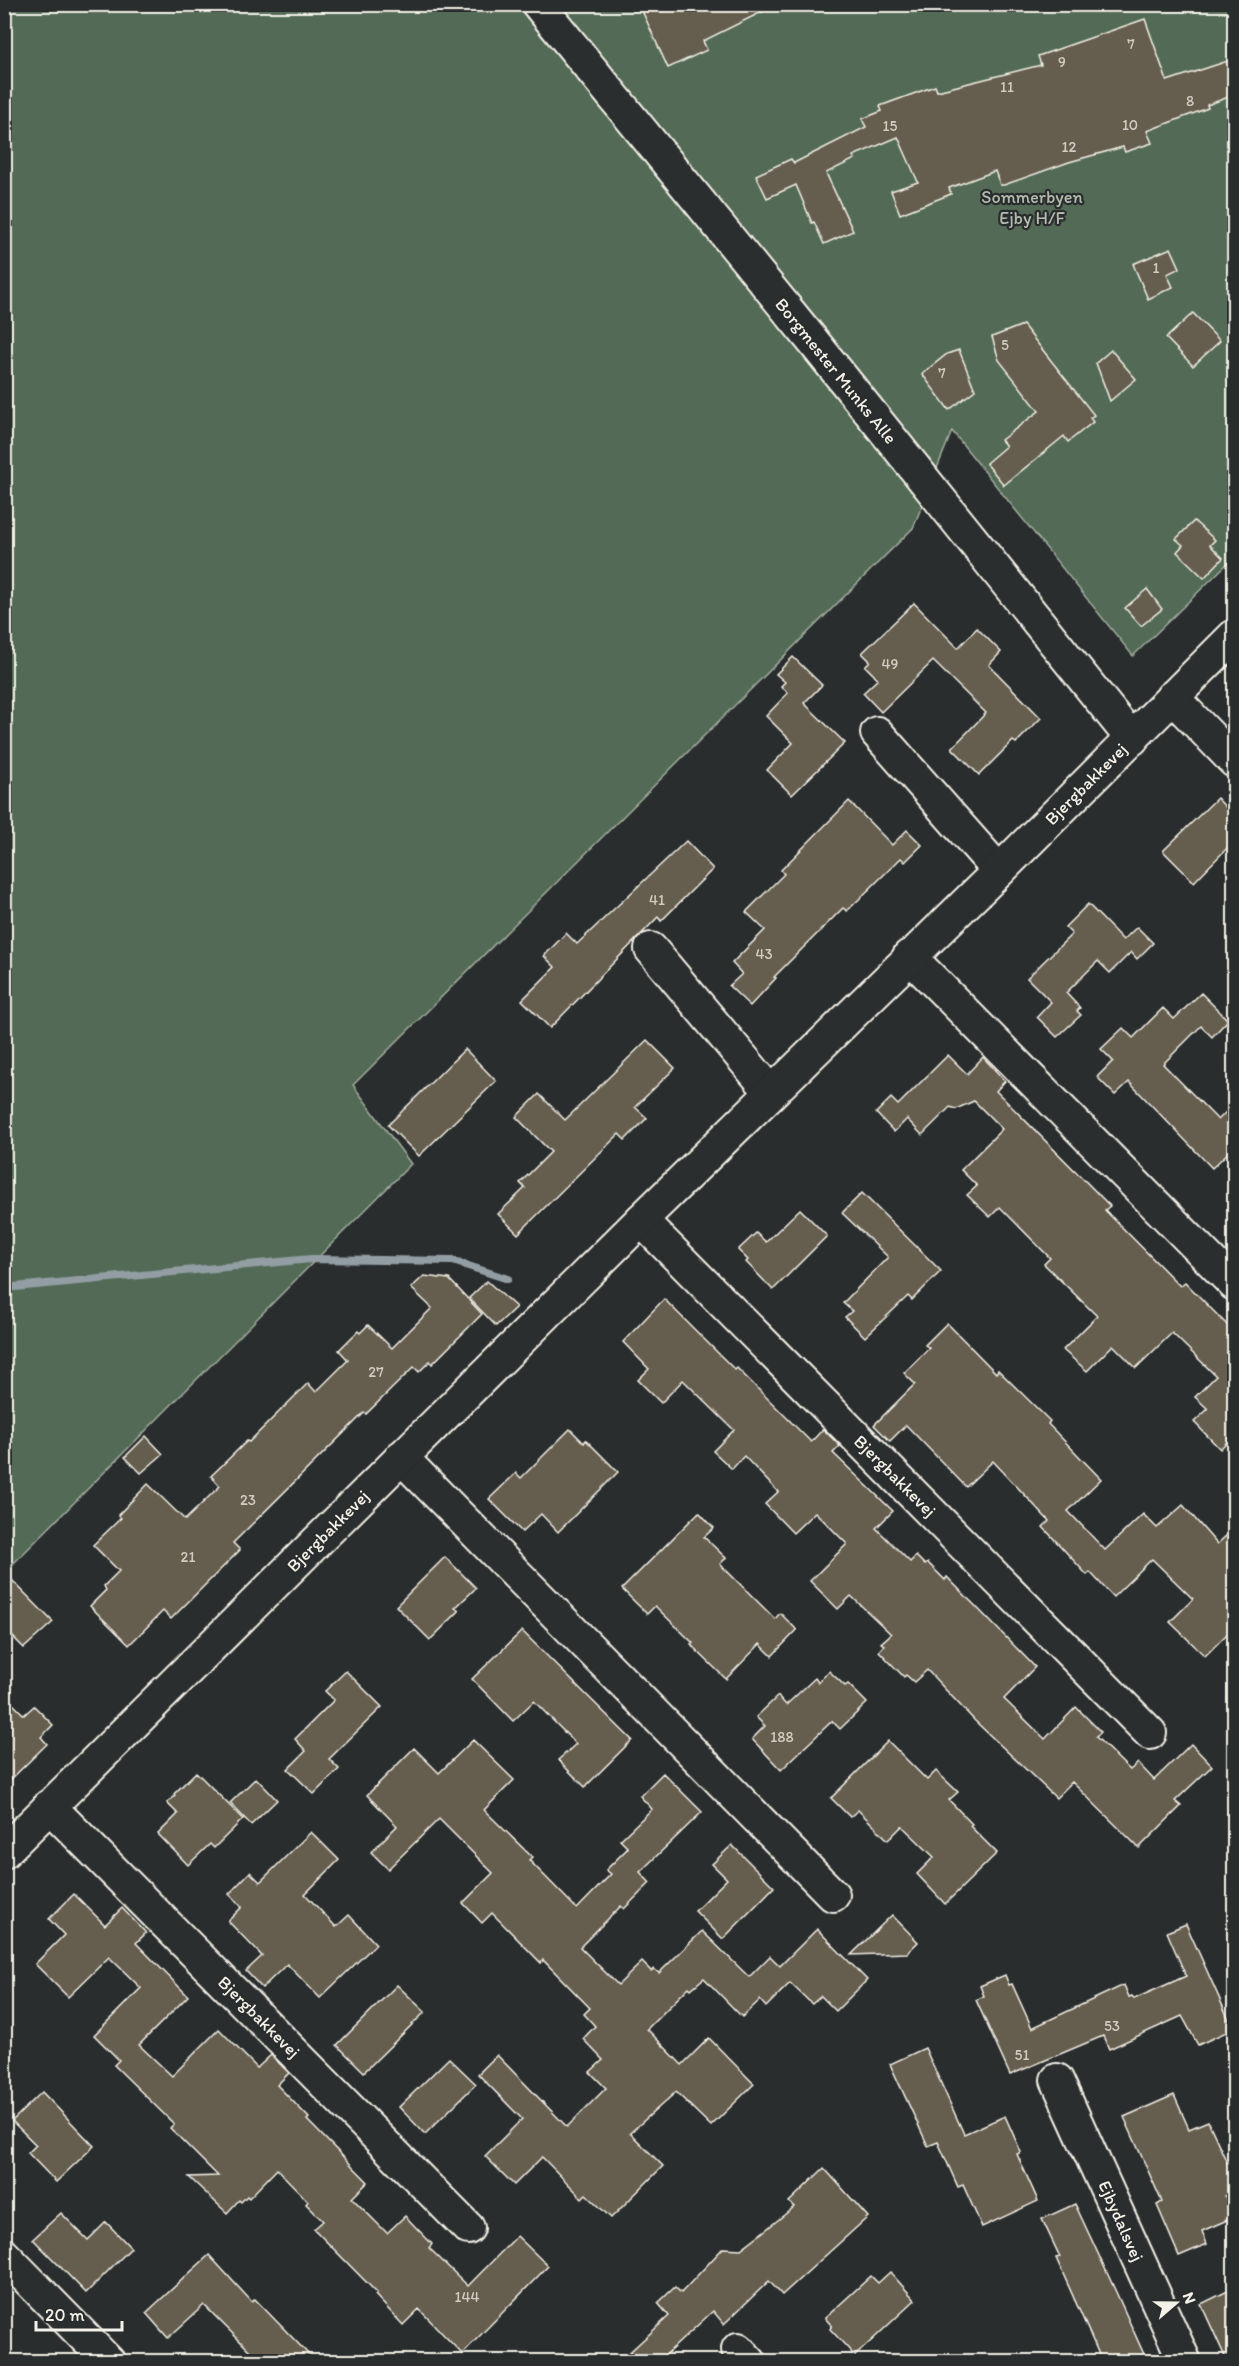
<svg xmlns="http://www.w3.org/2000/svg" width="1239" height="2366" font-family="Itim,sans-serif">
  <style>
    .green { fill: #526a57; stroke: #a3aea0; stroke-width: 1.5 }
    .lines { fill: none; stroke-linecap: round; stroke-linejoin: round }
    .stream { stroke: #929ea3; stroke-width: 8 }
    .building { fill: #655d4e; stroke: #f4f1e8; stroke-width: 1.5 }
    .minor-casing { stroke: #f4f1e8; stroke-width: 36 }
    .minor { stroke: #2a2d2e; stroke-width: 32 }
    .labels { text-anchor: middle; stroke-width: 4.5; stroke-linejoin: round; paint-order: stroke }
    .number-label { font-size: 15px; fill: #d0ccc2 }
    .park-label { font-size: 18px; fill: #b3bbae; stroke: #2a2d2e }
    .street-label { font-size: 18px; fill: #f4f1e8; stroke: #2a2d2e }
  </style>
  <rect width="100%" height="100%" fill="#2a2d2e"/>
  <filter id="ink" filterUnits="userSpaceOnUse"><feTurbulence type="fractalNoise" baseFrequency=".0167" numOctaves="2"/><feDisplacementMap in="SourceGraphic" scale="12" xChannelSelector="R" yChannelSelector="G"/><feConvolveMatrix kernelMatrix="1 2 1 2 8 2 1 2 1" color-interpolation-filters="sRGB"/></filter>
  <g filter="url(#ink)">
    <path class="green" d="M 5,5 L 1234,5 L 1234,557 L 1133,656 L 952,431 L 913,528 L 353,1085 L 411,1164 L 5,1572 Z"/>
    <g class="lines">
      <path class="stream" d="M 4,1288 L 311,1259 L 453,1261 L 508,1279"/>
    </g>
    <g class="building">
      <path d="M 639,4 L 778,4 L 703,41 L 707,50 L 668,68 Z"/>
      <path d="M 1145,19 L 1167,81 L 1234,59 L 1234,95 L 1207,105 L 1208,108 L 1147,131 L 1152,143 L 1125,152 L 1123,147 L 1069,162 L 1004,185 L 1000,185 L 995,171 L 949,188 L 951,194 L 900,214 L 891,191 L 918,182 L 898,137 L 853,156 L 855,159 L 826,173 L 853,231 L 824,244 L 814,222 L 812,223 L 796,185 L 767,198 L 756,175 L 791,159 L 794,163 L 866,127 L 862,119 L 882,111 L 880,106 L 935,86 L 937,91 L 1041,65 L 1038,56 Z"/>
      <path d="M 1171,248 L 1180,268 L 1167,274 L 1173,287 L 1148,299 L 1133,264 Z"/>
      <path d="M 1193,313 L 1220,341 L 1193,366 L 1166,338 Z"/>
      <path d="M 1023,325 L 1094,415 L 1090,418 L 1093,422 L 1068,442 L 1064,436 L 1004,485 L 986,463 L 1006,446 L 1001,440 L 1039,411 L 999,360 L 992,337 Z"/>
      <path d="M 959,350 L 975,390 L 949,410 L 922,374 L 947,354 Z"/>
      <path d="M 1111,350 L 1136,379 L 1110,401 L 1096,363 Z"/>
      <path d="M 1194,521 L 1215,540 L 1210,545 L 1223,558 L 1204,578 L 1177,552 L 1183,545 L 1176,539 Z"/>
      <path d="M 1147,589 L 1162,609 L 1141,626 L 1125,608 Z"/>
      <path d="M 914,603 L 958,648 L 977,628 L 1001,652 L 989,665 L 1041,718 L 1016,743 L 1013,741 L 979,775 L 952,748 L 986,713 L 933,661 L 881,712 L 863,693 L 878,679 L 865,666 L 870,661 L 862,653 Z"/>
      <path d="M 793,657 L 822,685 L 804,703 L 845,743 L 792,795 L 767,770 L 793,743 L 766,716 L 788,693 L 781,686 L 785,682 L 776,674 Z"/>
      <path d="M 1217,798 L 1234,816 L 1234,841 L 1194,882 L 1163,851 Z"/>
      <path d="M 849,801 L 892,845 L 907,830 L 922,845 L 905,862 L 901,858 L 847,911 L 843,908 L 774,977 L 776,978 L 750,1006 L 729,986 L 742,974 L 732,963 L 765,930 L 746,912 L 784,874 L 781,870 Z"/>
      <path d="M 686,841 L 713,869 L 661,921 L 658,917 L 550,1028 L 522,1000 L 555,967 L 544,956 L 566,933 L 577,944 Z"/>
      <path d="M 1088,904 L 1123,940 L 1137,927 L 1153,943 L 1137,959 L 1131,952 L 1110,973 L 1098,961 L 1066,993 L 1080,1008 L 1077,1011 L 1081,1015 L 1057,1037 L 1037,1017 L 1051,1002 L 1027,978 L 1072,934 L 1065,927 Z"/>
      <path d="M 1201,993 L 1228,1020 L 1212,1037 L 1201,1026 L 1163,1064 L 1218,1120 L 1234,1104 L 1234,1147 L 1212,1168 L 1129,1082 L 1115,1095 L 1097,1077 L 1113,1061 L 1101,1049 L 1123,1028 L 1133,1038 L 1163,1008 L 1174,1019 Z"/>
      <path d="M 647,1040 L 675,1068 L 635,1107 L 647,1118 L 625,1140 L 619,1134 L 518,1234 L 498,1214 L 525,1188 L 520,1183 L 551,1152 L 516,1117 L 539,1094 L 565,1120 Z"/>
      <path d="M 465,1049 L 496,1081 L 419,1156 L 388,1125 Z"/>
      <path d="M 948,1055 L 967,1074 L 983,1057 L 1005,1081 L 996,1091 L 1110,1206 L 1105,1210 L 1180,1286 L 1185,1282 L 1234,1332 L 1234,1435 L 1220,1449 L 1194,1422 L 1208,1409 L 1195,1397 L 1216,1376 L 1172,1333 L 1136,1368 L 1113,1345 L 1087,1371 L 1063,1350 L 1097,1316 L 1044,1264 L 1050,1258 L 1000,1207 L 990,1217 L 967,1195 L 977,1186 L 961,1170 L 1002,1129 L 974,1101 L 956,1109 L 950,1107 L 922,1135 L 907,1119 L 894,1132 L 876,1113 L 891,1098 L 898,1105 Z"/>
      <path d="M 862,1193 L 941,1271 L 912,1300 L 908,1296 L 865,1337 L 845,1317 L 852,1311 L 843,1303 L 888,1257 L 842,1213 Z"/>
      <path d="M 800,1209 L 827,1236 L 773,1290 L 746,1262 L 748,1260 L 738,1250 L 756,1233 L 766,1242 Z"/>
      <path d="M 424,1276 L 449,1279 L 482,1314 L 432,1364 L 430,1361 L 419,1372 L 414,1367 L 366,1414 L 364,1413 L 233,1543 L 240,1550 L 171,1619 L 163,1611 L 129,1645 L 90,1606 L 106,1590 L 104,1586 L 119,1571 L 93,1545 L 121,1518 L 118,1515 L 148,1484 L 185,1520 L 220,1486 L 211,1476 L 247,1441 L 249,1442 L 308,1383 L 316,1392 L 348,1360 L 339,1350 L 358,1331 L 360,1333 L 368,1325 L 392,1348 L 432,1308 L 411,1288 Z"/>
      <path d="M 487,1281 L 516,1307 L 496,1326 L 469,1298 Z"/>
      <path d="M 664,1299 L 735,1370 L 737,1368 L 811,1442 L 823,1429 L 840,1446 L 833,1453 L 893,1511 L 876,1528 L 910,1562 L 916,1556 L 925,1565 L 928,1563 L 945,1580 L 947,1577 L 1035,1667 L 1004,1699 L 1045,1739 L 1076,1707 L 1101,1732 L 1096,1737 L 1130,1770 L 1138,1763 L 1154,1780 L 1191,1744 L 1212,1766 L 1175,1801 L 1181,1806 L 1139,1848 L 1072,1782 L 1056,1798 L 975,1721 L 927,1670 L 914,1682 L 906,1675 L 904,1677 L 879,1651 L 884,1645 L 881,1643 L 891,1634 L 851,1596 L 838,1609 L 810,1581 L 847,1544 L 815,1512 L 793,1533 L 765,1504 L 778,1492 L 744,1456 L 732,1469 L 713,1451 L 734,1430 L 683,1380 L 661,1403 L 638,1380 L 649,1369 L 623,1342 Z"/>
      <path d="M 947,1323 L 996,1373 L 998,1370 L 1050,1421 L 1048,1424 L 1101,1479 L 1068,1511 L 1105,1550 L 1143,1514 L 1157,1528 L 1183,1505 L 1217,1544 L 1234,1529 L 1234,1627 L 1205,1656 L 1170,1622 L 1193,1599 L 1152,1559 L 1113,1597 L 1090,1572 L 1087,1575 L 1043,1527 L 1049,1521 L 993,1461 L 966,1487 L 906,1425 L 890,1441 L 874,1425 L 915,1384 L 904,1373 L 929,1348 L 925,1345 Z"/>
      <path d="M 570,1429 L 584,1443 L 586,1440 L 618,1472 L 558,1532 L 541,1514 L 522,1532 L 489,1499 L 516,1473 L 521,1478 Z"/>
      <path d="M 146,1436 L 163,1454 L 141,1473 L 125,1457 Z"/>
      <path d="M 699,1512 L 714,1528 L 704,1537 L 726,1558 L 720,1564 L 775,1619 L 780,1613 L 797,1630 L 772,1656 L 760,1644 L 726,1679 L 691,1645 L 693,1643 L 655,1606 L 647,1614 L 622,1589 Z"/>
      <path d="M 445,1557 L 476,1588 L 455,1608 L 459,1611 L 430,1640 L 396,1606 Z"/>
      <path d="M 4,1572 L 53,1622 L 24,1648 L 4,1628 Z"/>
      <path d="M 522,1631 L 632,1740 L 585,1787 L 558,1760 L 576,1744 L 534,1701 L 513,1721 L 472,1679 Z"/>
      <path d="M 346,1671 L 382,1707 L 329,1759 L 339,1769 L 314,1794 L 288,1769 L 306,1751 L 295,1739 L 334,1700 L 325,1691 Z"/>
      <path d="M 829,1671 L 845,1686 L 848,1684 L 867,1703 L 840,1729 L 832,1721 L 781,1770 L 752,1739 L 765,1726 L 756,1717 L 778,1696 L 786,1705 L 815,1678 L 818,1682 Z"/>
      <path d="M 4,1695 L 24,1715 L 34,1706 L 53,1725 L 41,1737 L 47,1744 L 4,1786 Z"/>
      <path d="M 473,1740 L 514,1780 L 484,1810 L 532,1857 L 529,1860 L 577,1909 L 611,1874 L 606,1870 L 628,1848 L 620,1840 L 652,1809 L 640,1796 L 663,1773 L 702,1812 L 640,1872 L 650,1883 L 624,1909 L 621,1906 L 580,1947 L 618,1985 L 642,1962 L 651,1971 L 654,1969 L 659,1973 L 702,1931 L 749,1977 L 770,1956 L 780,1966 L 817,1929 L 867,1980 L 836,2011 L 821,1996 L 812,2004 L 790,1983 L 766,2007 L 760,2000 L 742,2017 L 704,1978 L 691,1989 L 689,1987 L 647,2029 L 682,2065 L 709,2038 L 754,2084 L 711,2126 L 676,2092 L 630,2133 L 663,2166 L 611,2218 L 586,2194 L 582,2198 L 542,2157 L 514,2185 L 485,2156 L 522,2119 L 478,2074 L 497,2055 L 567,2127 L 606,2088 L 590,2072 L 603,2060 L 583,2039 L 595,2026 L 584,2014 L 590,2008 L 543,1960 L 541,1963 L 492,1913 L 482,1923 L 463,1903 L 493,1873 L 439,1819 L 388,1869 L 371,1852 L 397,1826 L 367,1795 L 414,1748 L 439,1773 Z"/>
      <path d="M 888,1741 L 927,1780 L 936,1771 L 958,1792 L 949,1800 L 972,1824 L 970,1826 L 997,1853 L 945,1904 L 917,1874 L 934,1857 L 902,1826 L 888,1840 L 858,1810 L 850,1817 L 831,1798 Z"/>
      <path d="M 196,1772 L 243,1819 L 214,1848 L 210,1844 L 188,1865 L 158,1834 L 178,1814 L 167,1803 L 175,1796 L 174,1794 Z"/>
      <path d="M 256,1778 L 277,1800 L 251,1825 L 230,1803 Z"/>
      <path d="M 311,1832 L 339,1860 L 305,1894 L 336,1927 L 349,1915 L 376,1944 L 320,1998 L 287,1964 L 262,1988 L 246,1971 L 262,1956 L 228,1921 L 242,1907 L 229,1894 L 250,1872 L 260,1882 Z"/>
      <path d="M 732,1845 L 774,1887 L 723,1939 L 695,1911 L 727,1879 L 712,1864 Z"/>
      <path d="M 74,1894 L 105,1925 L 122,1908 L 146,1933 L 136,1943 L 188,1996 L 139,2045 L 172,2076 L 219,2029 L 257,2068 L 271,2055 L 289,2073 L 277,2085 L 309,2118 L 307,2120 L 368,2182 L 352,2198 L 387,2233 L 405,2216 L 432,2244 L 429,2248 L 468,2286 L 517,2236 L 548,2266 L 462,2354 L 419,2309 L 403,2325 L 375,2295 L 377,2293 L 314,2229 L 323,2221 L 306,2204 L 308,2201 L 277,2169 L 249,2198 L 247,2196 L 241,2202 L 239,2200 L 227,2213 L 189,2177 L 218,2176 L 170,2128 L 174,2124 L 114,2065 L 119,2060 L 94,2035 L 141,1988 L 109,1957 L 68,1997 L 35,1964 L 64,1935 L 49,1919 Z"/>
      <path d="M 892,1915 L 918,1942 L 907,1953 L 851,1955 Z"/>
      <path d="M 1186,1924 L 1233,2029 L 1198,2045 L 1182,2016 L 1109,2049 L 1103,2036 L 1010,2075 L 976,2000 L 984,1996 L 980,1986 L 1005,1975 L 1009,1985 L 1012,1984 L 1032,2028 L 1124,1985 L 1129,1997 L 1132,1996 L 1134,1999 L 1186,1976 L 1167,1932 Z"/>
      <path d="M 397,1985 L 425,2012 L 364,2072 L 337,2045 Z"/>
      <path d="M 925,2048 L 964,2134 L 1005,2116 L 1021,2152 L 1017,2154 L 1038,2201 L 982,2227 L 963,2185 L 958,2187 L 938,2142 L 928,2146 L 890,2064 Z"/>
      <path d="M 449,2058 L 476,2084 L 425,2134 L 399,2107 Z"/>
      <path d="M 42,2092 L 94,2146 L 56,2182 L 28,2153 L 36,2145 L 12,2121 Z"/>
      <path d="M 1174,2095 L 1189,2129 L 1208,2121 L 1234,2178 L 1234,2192 L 1225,2196 L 1234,2217 L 1202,2231 L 1207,2244 L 1179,2256 L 1157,2205 L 1162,2202 L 1124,2117 Z"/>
      <path d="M 824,2168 L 868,2217 L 782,2295 L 769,2281 L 724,2324 L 713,2311 L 659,2361 L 620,2361 L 669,2316 L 658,2303 L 675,2287 L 681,2293 L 723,2248 L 741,2249 L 768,2228 L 794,2207 L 789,2202 Z"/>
      <path d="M 1075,2204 L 1116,2292 L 1147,2361 L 1102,2361 L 1056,2258 L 1060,2257 L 1042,2219 Z"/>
      <path d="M 61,2213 L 88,2240 L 106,2222 L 131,2248 L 86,2293 L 33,2239 Z"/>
      <path d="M 209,2255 L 252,2302 L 255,2299 L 315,2361 L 260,2361 L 204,2305 L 168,2338 L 146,2313 Z"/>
      <path d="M 890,2272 L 915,2300 L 855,2356 L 830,2329 L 832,2326 L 825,2318 L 871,2276 L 878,2283 Z"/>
      <path d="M 1234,2288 L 1234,2361 L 1227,2361 L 1201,2304 Z"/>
    </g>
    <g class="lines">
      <g class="minor-casing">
        <g id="minor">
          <path d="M 538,4 L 812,340 L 1132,739"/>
          <path d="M 1172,697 L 1234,761"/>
          <path d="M 877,733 L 999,871"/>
          <path d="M 651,949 L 771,1092"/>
          <path d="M 909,956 L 1234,1284"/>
          <path d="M 641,1220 L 1150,1733"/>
          <path d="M 401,1457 L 833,1895"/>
          <path d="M 49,1806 L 468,2228"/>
          <path d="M 4,1852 L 641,1220 L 999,871 L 1234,636"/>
          <path d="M 1057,2080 L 1185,2362"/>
          <path d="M 4,2255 L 109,2362"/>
          <path d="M 738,2349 L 750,2362"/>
        </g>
      </g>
      <use href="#minor" class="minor"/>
    </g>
  </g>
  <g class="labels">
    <g class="number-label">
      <text x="1131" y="49">7</text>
      <text x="1062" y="67">9</text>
      <text x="1007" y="92">11</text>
      <text x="1190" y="106">8</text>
      <text x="1130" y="130">10</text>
      <text x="890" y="131">15</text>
      <text x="1069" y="152">12</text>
      <text x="1156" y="273">1</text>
      <text x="1005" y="350">5</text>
      <text x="942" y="378">7</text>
      <text x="890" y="669">49</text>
      <text x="657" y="905">41</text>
      <text x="764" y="959">43</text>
      <text x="376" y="1377">27</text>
      <text x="248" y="1505">23</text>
      <text x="188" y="1562">21</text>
      <text x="782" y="1742">188</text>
      <text x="1112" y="2031">53</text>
      <text x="1022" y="2060">51</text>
      <text x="467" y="2302">144</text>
    </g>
    <g class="park-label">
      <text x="1032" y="203">Sommerbyen<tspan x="1032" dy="21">Ejby H/F</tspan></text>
    </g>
    <g class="street-label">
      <text transform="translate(836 371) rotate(51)" y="6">Borgmester Munks Alle</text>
      <text transform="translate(1086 784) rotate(-45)" y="6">Bjergbakkevej</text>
      <text transform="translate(895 1476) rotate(45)" y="6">Bjergbakkevej</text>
      <text transform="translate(328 1531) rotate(-45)" y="6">Bjergbakkevej</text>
      <text transform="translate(259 2017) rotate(45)" y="6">Bjergbakkevej</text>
      <text transform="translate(1121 2221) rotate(66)" y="6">Ejbydalsvej</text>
    </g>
  </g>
  <rect width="1239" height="2366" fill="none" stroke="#2a2d2e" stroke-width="24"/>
  <rect x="12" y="12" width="1215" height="2342" fill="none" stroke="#f4f1e8" stroke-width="2" filter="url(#ink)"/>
  <g transform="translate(1176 2303) rotate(70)" stroke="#2a2d2e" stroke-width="4.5" paint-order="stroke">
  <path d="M0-4.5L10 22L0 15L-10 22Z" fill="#f4f1e8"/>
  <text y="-9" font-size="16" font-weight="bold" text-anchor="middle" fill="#f4f1e8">N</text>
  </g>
  <path d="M36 2321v9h86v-9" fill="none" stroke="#f4f1e8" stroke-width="3"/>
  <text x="45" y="2321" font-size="18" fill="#f4f1e8" stroke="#2a2d2e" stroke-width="4.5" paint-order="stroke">20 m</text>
</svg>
